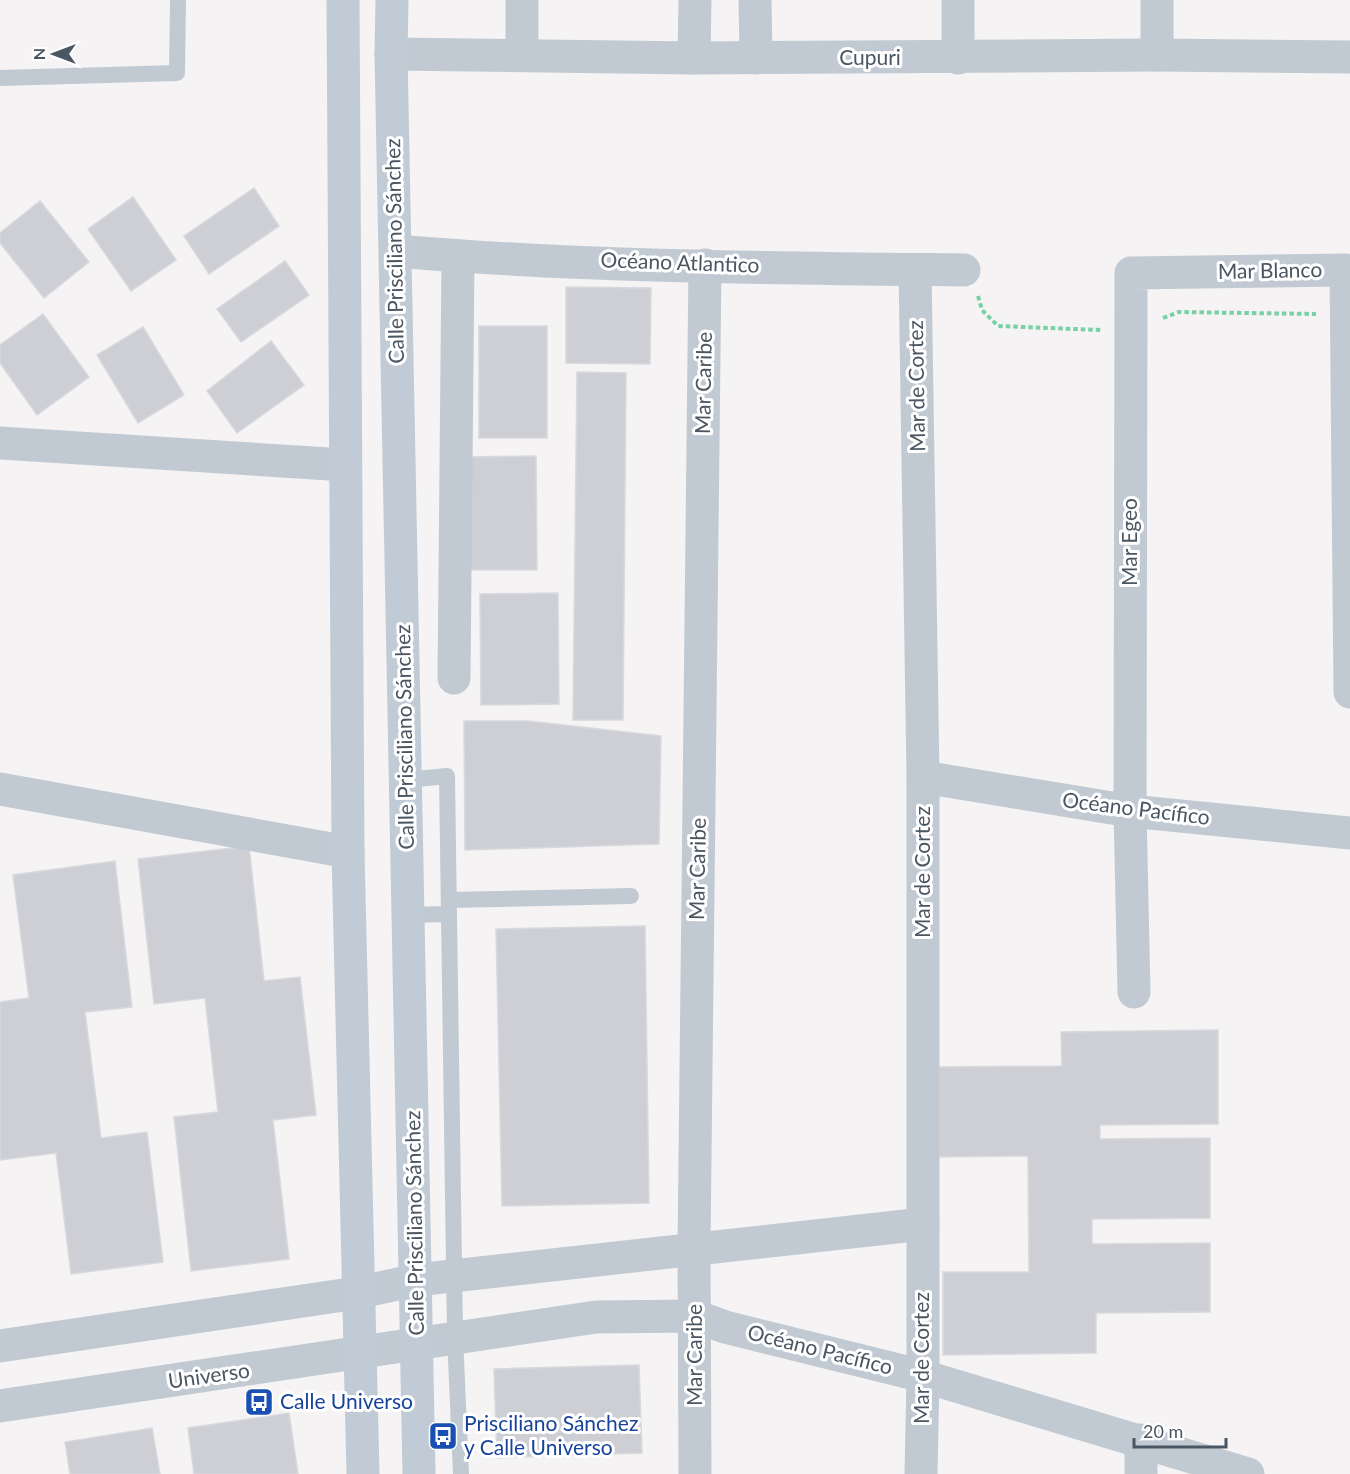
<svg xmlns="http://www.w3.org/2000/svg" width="1350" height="1474" font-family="Lato,sans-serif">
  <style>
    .building { fill: #cdcfd5; stroke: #d7d9de; stroke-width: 1.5 }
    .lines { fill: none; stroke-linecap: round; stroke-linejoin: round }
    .path { stroke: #7ad0a6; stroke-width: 4; stroke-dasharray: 4.5 3; stroke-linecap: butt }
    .service { stroke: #c1cad2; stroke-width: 16 }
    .minor { stroke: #c1cad2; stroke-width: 33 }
    .secondary { stroke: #c1cbd6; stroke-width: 33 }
    .labels { text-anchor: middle; stroke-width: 6; stroke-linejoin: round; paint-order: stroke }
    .street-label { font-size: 21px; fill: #4a5661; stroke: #fff }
    .transit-label { font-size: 21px; fill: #164399; stroke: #fff; text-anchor: start }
  </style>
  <rect width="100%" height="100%" fill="#f5f3f3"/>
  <g class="building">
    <path d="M 254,188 L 279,226 L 209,274 L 184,236 Z"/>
    <path d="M 133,197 L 176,260 L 131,291 L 88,229 Z"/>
    <path d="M 40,201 L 89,262 L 44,298 L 0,243 L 0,233 Z"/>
    <path d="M 285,261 L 309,295 L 241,342 L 217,309 Z"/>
    <path d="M 566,287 L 651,288 L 650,364 L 566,363 Z"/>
    <path d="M 43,314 L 89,377 L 37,415 L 0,363 L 0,345 Z"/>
    <rect x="479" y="326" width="68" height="112"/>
    <path d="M 143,327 L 184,395 L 138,423 L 97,355 Z"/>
    <path d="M 271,341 L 304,385 L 237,433 L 207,391 Z"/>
    <path d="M 577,372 L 626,373 L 623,720 L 573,720 Z"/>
    <path d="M 536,456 L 537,570 L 466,570 L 466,457 Z"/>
    <path d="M 558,593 L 559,704 L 481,705 L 480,594 Z"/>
    <path d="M 464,721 L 528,721 L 661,736 L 659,844 L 465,850 Z"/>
    <path d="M 249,846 L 264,981 L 300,977 L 316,1115 L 273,1120 L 289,1259 L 191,1271 L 174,1117 L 218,1112 L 205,998 L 154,1004 L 138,859 Z"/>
    <path d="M 115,861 L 132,1007 L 85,1012 L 101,1138 L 147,1132 L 163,1262 L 71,1274 L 56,1153 L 0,1160 L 0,1002 L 29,998 L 13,875 Z"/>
    <path d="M 645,926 L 649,1203 L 502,1206 L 496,929 Z"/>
    <path d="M 1218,1030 L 1218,1124 L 1100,1125 L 1100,1139 L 1210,1138 L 1210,1218 L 1092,1219 L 1092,1244 L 1210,1243 L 1210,1312 L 1096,1313 L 1096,1353 L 943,1355 L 943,1272 L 1029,1272 L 1028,1156 L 932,1157 L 932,1067 L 1062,1066 L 1061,1032 Z"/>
    <path d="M 639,1365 L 642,1453 L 497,1458 L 494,1369 Z"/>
    <path d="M 289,1413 L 298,1474 L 194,1474 L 188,1428 Z"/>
    <path d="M 152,1428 L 160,1474 L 70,1474 L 65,1442 Z"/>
  </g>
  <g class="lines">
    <g class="path">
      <path d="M 978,296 L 982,310 L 998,326 L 1101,330"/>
      <path d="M 1163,318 L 1179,312 L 1316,314"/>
    </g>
    <g class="service">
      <path d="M 0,78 L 177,73 L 178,0"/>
      <path d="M 406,780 L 447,776 L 455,1336 L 461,1474"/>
      <path d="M 449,900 L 631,896"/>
      <path d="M 408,915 L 449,914"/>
    </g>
    <g class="minor">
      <path d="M 522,0 L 522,54"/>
      <path d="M 755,0 L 756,58"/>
      <path d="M 1157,0 L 1157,55"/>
      <path d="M 391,54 L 694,58 L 1157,55 L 1350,57"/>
      <path d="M 694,58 L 695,0"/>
      <path d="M 958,58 L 958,0"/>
      <path d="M 396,251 C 583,267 775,268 964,270"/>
      <path d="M 915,270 L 923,777 L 923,1376 L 921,1474"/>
      <path d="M 0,443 L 345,465"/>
      <path d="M 454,678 L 458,256"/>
      <path d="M 923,777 L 1130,811 L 1350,833"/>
      <path d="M 0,789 L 348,852"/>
      <path d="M 1134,992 L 1130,811 L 1131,273 L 1346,270 L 1350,692"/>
      <path d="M 0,1346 L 357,1293 L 416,1280 L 923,1224"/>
      <path d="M 0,1406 L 596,1317 L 695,1316 L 725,1327 L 923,1376 L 1248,1474"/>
      <path d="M 695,1474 L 694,1248 L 705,265"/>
      <path d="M 1141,1474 L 1141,1440"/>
    </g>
    <g class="secondary">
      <path d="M 343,0 L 348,852 L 363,1474"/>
      <path d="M 392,0 L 391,54 L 419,1474"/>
    </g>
  </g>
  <defs>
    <g id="bus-square" transform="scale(1.5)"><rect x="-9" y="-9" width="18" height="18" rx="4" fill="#1a4fb4" stroke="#fff"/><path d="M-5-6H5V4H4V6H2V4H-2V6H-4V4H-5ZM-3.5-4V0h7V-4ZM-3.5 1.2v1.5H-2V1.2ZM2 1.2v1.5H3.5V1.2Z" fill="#fff"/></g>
  </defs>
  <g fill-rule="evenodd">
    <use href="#bus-square" x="259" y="1402"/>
    <use href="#bus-square" x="443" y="1436"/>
  </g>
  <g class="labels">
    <g class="street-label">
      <text x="870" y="65">Cupuri</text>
      <text transform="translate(395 251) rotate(-91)" y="7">Calle Prisciliano Sánchez</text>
      <text transform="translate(680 263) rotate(2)" y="7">Océano Atlantico</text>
      <text transform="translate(1270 271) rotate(-1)" y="7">Mar Blanco</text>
      <text transform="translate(704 383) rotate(-89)" y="7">Mar Caribe</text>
      <text transform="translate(917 386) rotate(-91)" y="7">Mar de Cortez</text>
      <text transform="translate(1130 542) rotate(-90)" y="7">Mar Egeo</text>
      <text transform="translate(405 737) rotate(-91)" y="7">Calle Prisciliano Sánchez</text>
      <text transform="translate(1136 809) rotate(7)" y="7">Océano Pacífico</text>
      <text transform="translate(698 869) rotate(-89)" y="7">Mar Caribe</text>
      <text transform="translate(923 872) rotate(-90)" y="7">Mar de Cortez</text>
      <text transform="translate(415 1223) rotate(-91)" y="7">Calle Prisciliano Sánchez</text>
      <text transform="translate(820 1350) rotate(14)" y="7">Océano Pacífico</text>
      <text transform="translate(695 1355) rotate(-90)" y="7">Mar Caribe</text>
      <text transform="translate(922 1358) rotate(-90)" y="7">Mar de Cortez</text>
      <text transform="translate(209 1376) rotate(-8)" y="7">Universo</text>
    </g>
    <g class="transit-label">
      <text x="280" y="1409">Calle Universo</text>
      <text x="464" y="1431">Prisciliano Sánchez<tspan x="464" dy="24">y Calle Universo</tspan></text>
    </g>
  </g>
  <g transform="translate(54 54) rotate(270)" stroke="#ffffff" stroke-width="4.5" paint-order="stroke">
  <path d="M0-4.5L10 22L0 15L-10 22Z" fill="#4a5661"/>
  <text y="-9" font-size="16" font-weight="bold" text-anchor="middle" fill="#4a5661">N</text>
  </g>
  <path d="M1134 1438v9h92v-9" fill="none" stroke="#4a5661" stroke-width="3"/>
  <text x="1143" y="1438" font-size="18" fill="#4a5661" stroke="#ffffff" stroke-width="4.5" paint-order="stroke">20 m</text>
</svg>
